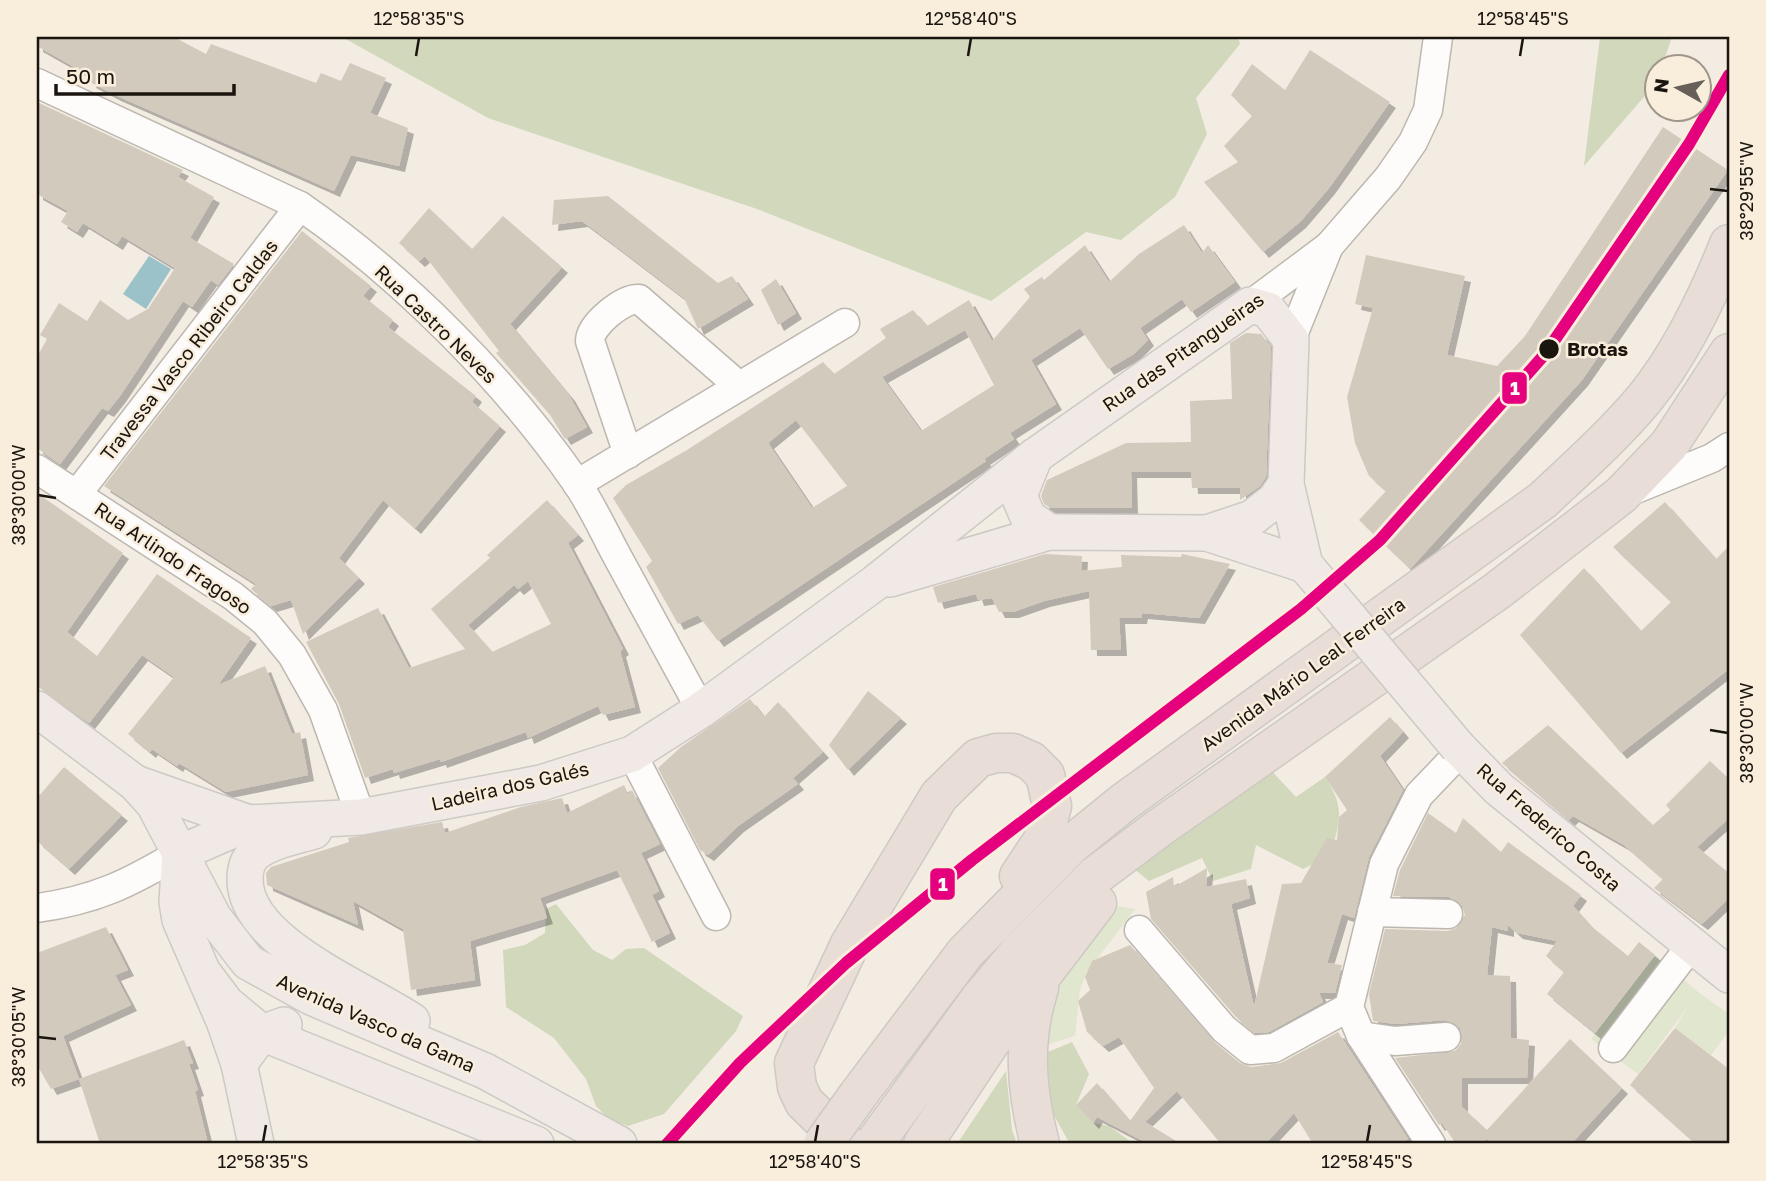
<svg xmlns="http://www.w3.org/2000/svg" width="1766" height="1181" font-family="'Golos Text',sans-serif">
  <style>
    .green { fill: #e1e6cf }
    .forest { fill: #d1d8bb }
    .water { fill: #9bc2c8 }
    .building { fill: #d3cabe; fill-rule: evenodd; filter: url(#shadow) }
    .lines { fill: none; stroke-linecap: round; stroke-linejoin: round }
    .minor-casing { stroke: #bcb7af; stroke-width: 31 }
    .major-casing { stroke: #cdc9c5; stroke-width: 38 }
    .highway-casing { stroke: #cdc9c5; stroke-width: 41 }
    .minor { stroke: #fdfcfb; stroke-width: 28 }
    .major { stroke: #f1e9e5; stroke-width: 35 }
    .highway { stroke: #e9ddd8; stroke-width: 38 }
    .major-bridge-casing { stroke: #cdc9c5; stroke-width: 38; stroke-linecap: butt }
    .highway-bridge-casing { stroke: #cdc9c5; stroke-width: 41; stroke-linecap: butt }
    .major-bridge { stroke: #f1e9e5; stroke-width: 35 }
    .highway-bridge { stroke: #e9ddd8; stroke-width: 38 }
    .metro-1-casing { stroke: #f9eddc; stroke-width: 18 }
    .metro-1 { stroke: #e5007d; stroke-width: 12 }
    .ticks { fill: none; stroke: #1a150f; stroke-width: 2.5 }
    .stop-dot { fill: #1a150f; stroke: #f9eddc; stroke-width: 2.5 }
    .labels { text-anchor: middle; stroke-width: 5; stroke-linejoin: round; paint-order: stroke }
    .street-label { font-size: 19px; fill: #1a150f; stroke: #f9eddc }
    .stop-label { font-size: 19px; font-weight: bold; fill: #1a150f; stroke: #f9eddc; text-anchor: start }
    .line-badge { stroke: #f9eddc; stroke-width: 2.5 }
    .badge-label { font-size: 19px; text-anchor: middle; font-weight: bold; fill: #fff }
    .neatline { fill: none; stroke: #1a150f; stroke-width: 2.5 }
    .ticks-label { font-size: 18px; text-anchor: middle; fill: #1a150f }
  </style>
  <defs>
    <filter id="shadow"><feDropShadow dx="6" dy="6" stdDeviation="0" flood-color="#0004"/></filter>
  </defs>
  <rect width="100%" height="100%" fill="#f3ece2"/>
  <g class="green">
    <path d="M 1085,901 L 1135,909 L 1087,972 L 1080,989 L 1075,1036 L 1046,1045 L 1038,1014 Z"/>
    <path d="M 1655,955 L 1698,992 L 1729,1014 L 1729,1031 L 1711,1055 L 1675,1028 L 1689,1005 L 1638,1074 L 1591,1039 Z"/>
  </g>
  <g class="forest">
    <path d="M 342,37 L 1238,37 L 1240,44 L 1196,98 L 1207,134 L 1175,197 L 1121,240 L 1086,232 L 991,301 L 757,209 L 488,118 Z"/>
    <path d="M 1600,37 L 1672,37 L 1662,66 L 1658,66 L 1656,83 L 1584,166 Z"/>
    <path d="M 1268,767 L 1296,797 L 1325,777 C 1345,807 1341,822 1329,856 L 1303,869 L 1256,845 L 1251,869 L 1213,881 L 1202,858 L 1149,881 L 1128,864 Z"/>
    <path d="M 556,904 L 593,950 L 612,960 L 626,949 L 644,948 L 743,1016 L 736,1031 L 664,1114 L 628,1126 L 608,1118 L 596,1106 L 586,1079 L 554,1038 L 506,1007 L 503,950 L 525,945 L 545,933 L 546,909 Z"/>
    <path d="M 1072,1042 L 1089,1074 L 1076,1105 L 1093,1123 L 1109,1126 L 1134,1144 L 1070,1144 L 1051,1110 L 1036,1057 Z"/>
    <path d="M 1006,1071 L 1012,1130 L 1017,1144 L 957,1144 Z"/>
  </g>
  <path class="water" d="M 149,256 L 171,269 L 146,309 L 123,294 Z"/>
  <g class="building">
    <path d="M 37,37 L 174,37 L 206,54 L 211,44 L 316,83 L 321,73 L 341,81 L 350,63 L 386,78 L 370,113 L 408,128 L 399,166 L 351,155 L 334,191 L 115,95 L 90,82 L 92,77 L 37,46 Z"/>
    <path d="M 1310,50 L 1390,102 L 1329,188 L 1300,222 L 1263,252 L 1204,182 L 1238,162 L 1224,146 L 1252,116 L 1231,95 L 1252,64 L 1285,90 Z"/>
    <path d="M 37,102 L 183,170 L 178,177 L 214,197 L 190,238 L 234,264 L 218,285 L 211,280 L 192,307 L 183,301 L 120,396 L 108,411 L 102,408 L 60,464 L 37,448 L 37,357 L 47,339 L 40,335 L 59,303 L 87,321 L 100,300 L 128,320 L 148,309 L 175,268 L 122,236 L 117,244 L 83,223 L 77,232 L 61,222 L 68,211 L 37,194 Z"/>
    <path d="M 1663,127 L 1728,170 L 1582,380 L 1410,569 L 1359,520 L 1386,491 L 1369,476 L 1355,443 L 1347,397 L 1373,308 L 1355,304 L 1366,255 L 1465,276 L 1447,355 L 1497,366 L 1525,336 Z"/>
    <path d="M 608,196 L 718,283 L 732,276 L 748,299 L 698,329 L 684,298 L 605,238 L 582,221 L 552,225 L 554,200 Z"/>
    <path d="M 429,208 L 472,249 L 503,216 L 562,267 L 510,324 L 569,395 L 587,427 L 565,439 L 550,415 L 496,353 L 499,351 L 425,256 L 419,261 L 399,243 Z"/>
    <path d="M 1184,225 L 1202,253 L 1208,245 L 1235,282 L 1191,312 L 1182,299 L 1140,328 L 1148,340 L 1134,354 L 1108,369 L 1080,328 L 1031,360 L 1056,404 L 1010,433 L 1014,439 L 984,459 L 986,461 L 718,641 L 698,615 L 678,624 L 646,567 L 652,561 L 613,498 L 626,485 L 687,450 L 823,362 L 834,374 L 886,338 L 880,329 L 913,310 L 927,326 L 969,300 L 992,341 L 1030,297 L 1024,289 L 1042,277 L 1044,280 L 1085,245 L 1109,282 L 1139,254 ZM 965,330 L 994,385 L 921,431 L 882,377 ZM 796,420 L 847,486 L 812,508 L 768,443 Z"/>
    <path d="M 302,231 L 371,286 L 363,296 L 393,320 L 388,327 L 476,396 L 472,402 L 500,426 L 415,528 L 383,500 L 339,558 L 359,578 L 303,634 L 291,600 L 271,606 L 251,589 L 256,584 L 104,486 Z"/>
    <path d="M 776,279 L 796,313 L 778,325 L 761,290 Z"/>
    <path d="M 1246,333 L 1261,334 L 1271,347 L 1266,477 L 1260,486 L 1240,500 L 1240,488 L 1192,488 L 1191,472 L 1131,472 L 1132,508 L 1051,508 L 1044,504 L 1041,496 L 1047,480 L 1126,443 L 1191,442 L 1190,401 L 1232,399 L 1230,343 Z"/>
    <path d="M 37,493 L 123,553 L 67,632 L 97,656 L 157,574 L 251,638 L 218,685 L 265,666 L 292,734 L 300,732 L 308,775 L 226,792 L 179,763 L 177,766 L 152,749 L 150,752 L 128,734 L 174,677 L 142,655 L 89,723 L 37,686 Z"/>
    <path d="M 547,500 L 578,535 L 568,543 L 623,649 L 620,651 L 635,707 L 603,715 L 598,706 L 528,738 L 526,732 L 441,762 L 440,759 L 394,773 L 393,769 L 365,778 L 339,704 L 306,642 L 378,608 L 409,668 L 465,649 L 431,609 L 490,558 L 487,555 ZM 528,581 L 551,624 L 492,652 L 468,625 L 514,585 L 518,589 Z"/>
    <path d="M 1665,502 L 1716,559 L 1729,546 L 1729,669 L 1621,753 L 1520,635 L 1584,568 L 1641,631 L 1671,602 L 1613,547 Z"/>
    <path d="M 1045,554 L 1082,556 L 1081,571 L 1122,567 L 1121,555 L 1181,557 L 1182,554 L 1230,564 L 1199,618 L 1142,613 L 1141,618 L 1119,618 L 1121,650 L 1091,650 L 1089,591 L 1044,601 L 1013,612 L 999,612 L 992,598 L 978,600 L 976,594 L 938,603 L 933,587 Z"/>
    <path d="M 868,691 L 901,718 L 848,770 L 829,745 Z"/>
    <path d="M 750,699 L 764,717 L 778,702 L 823,752 L 793,778 L 798,784 L 738,826 L 708,855 L 700,850 L 658,768 L 681,747 Z"/>
    <path d="M 1390,717 L 1403,732 L 1380,756 L 1403,790 L 1369,857 L 1354,918 L 1342,914 L 1327,963 L 1342,965 L 1335,993 L 1319,993 L 1323,1002 L 1269,1032 L 1255,1033 L 1236,1017 L 1151,919 L 1146,892 L 1173,877 L 1174,887 L 1207,868 L 1206,887 L 1246,879 L 1250,898 L 1231,904 L 1254,1007 L 1282,884 L 1301,883 L 1327,838 L 1337,840 L 1339,817 L 1347,810 L 1325,777 Z"/>
    <path d="M 1548,725 L 1653,825 L 1670,810 L 1666,805 L 1710,761 L 1729,779 L 1729,818 L 1697,847 L 1729,873 L 1729,898 L 1702,924 L 1654,888 L 1663,879 L 1624,845 L 1573,816 L 1569,820 L 1502,763 Z"/>
    <path d="M 64,767 L 122,815 L 69,869 L 37,841 L 37,798 Z"/>
    <path d="M 624,785 L 628,794 L 632,790 L 660,844 L 641,853 L 659,891 L 652,895 L 670,933 L 652,942 L 617,870 L 540,898 L 547,918 L 470,941 L 475,980 L 411,990 L 403,929 L 353,901 L 358,925 L 267,885 L 266,873 L 271,867 L 349,842 L 348,838 L 442,822 L 445,833 L 521,807 L 562,798 L 567,813 Z"/>
    <path d="M 1428,813 L 1456,833 L 1463,818 L 1501,852 L 1508,842 L 1581,895 L 1573,906 L 1591,926 L 1628,956 L 1639,942 L 1655,955 L 1595,1033 L 1547,994 L 1564,972 L 1546,956 L 1557,941 L 1517,933 L 1508,925 L 1508,931 L 1492,927 L 1487,975 L 1510,976 L 1511,1038 L 1529,1040 L 1527,1078 L 1462,1078 L 1462,1107 L 1487,1130 L 1570,1039 L 1622,1088 L 1571,1144 L 1493,1144 L 1487,1139 L 1479,1144 L 1456,1144 L 1442,1123 L 1439,1125 L 1395,1058 L 1455,1051 L 1461,1044 L 1460,1028 L 1445,1020 L 1396,1024 L 1373,1021 L 1369,994 L 1385,929 L 1448,931 L 1456,928 L 1465,915 L 1462,906 L 1449,897 L 1393,896 L 1400,870 Z"/>
    <path d="M 106,927 L 128,970 L 115,975 L 131,1005 L 63,1036 L 79,1079 L 51,1089 L 37,1065 L 37,953 Z"/>
    <path d="M 1130,945 L 1212,1040 L 1240,1063 L 1251,1067 L 1281,1063 L 1338,1032 L 1408,1139 L 1399,1144 L 1313,1144 L 1294,1113 L 1265,1144 L 1221,1144 L 1177,1091 L 1145,1122 L 1181,1144 L 1149,1144 L 1097,1117 L 1093,1123 L 1076,1105 L 1097,1083 L 1130,1121 L 1154,1088 L 1119,1037 L 1103,1046 L 1087,1032 L 1078,1001 L 1090,990 L 1085,977 L 1092,961 Z"/>
    <path d="M 1675,1028 L 1729,1069 L 1729,1144 L 1696,1144 L 1630,1085 Z"/>
    <path d="M 184,1040 L 193,1063 L 189,1064 L 198,1090 L 195,1091 L 208,1144 L 100,1144 L 79,1079 Z"/>
  </g>
  <g class="lines">
    <g class="minor-casing">
      <g id="minor">
        <path d="M 37,83 L 300,206 C 402,276 506,381 576,482 C 592,505 604,532 617,556 C 645,608 673,659 701,710"/>
        <path d="M 1250,305 L 1329,246 L 1388,178 L 1413,142 L 1428,110 L 1438,37"/>
        <path d="M 1291,340 L 1329,246"/>
        <path d="M 628,454 L 590,341 C 590,325 623,298 639,299 L 739,386"/>
        <path d="M 37,469 L 233,596 L 265,622 L 292,655 L 323,710 L 361,817"/>
        <path d="M 577,484 L 845,323"/>
        <path d="M 1631,491 L 1712,458 L 1729,447"/>
        <path d="M 77,494 L 300,206"/>
        <path d="M 632,754 L 716,916"/>
        <path d="M 37,908 C 96,900 130,883 180,853"/>
        <path d="M 1372,912 L 1448,914"/>
        <path d="M 1139,930 L 1224,1029 L 1250,1050 L 1274,1048 L 1349,1007"/>
        <path d="M 1361,1036 L 1395,1041 L 1446,1037"/>
        <path d="M 1613,1048 L 1690,947"/>
        <path d="M 1431,1144 L 1361,1036 L 1349,1007 L 1384,864 L 1419,795 L 1461,751"/>
      </g>
    </g>
    <g class="major-casing">
      <g id="major">
        <path d="M 1035,456 L 1019,496 L 1028,517 L 1049,532"/>
        <path d="M 1207,533 L 1305,565"/>
        <path d="M 890,579 L 1049,532 L 1207,533 L 1252,518 L 1275,500 L 1286,484"/>
        <path d="M 37,709 L 135,783 L 154,804 L 214,918 L 248,962 L 311,997 L 485,1071 L 619,1144"/>
        <path d="M 1458,747 L 1499,789 L 1729,975"/>
        <path d="M 135,783 L 249,823"/>
        <path d="M 314,831 C 295,837 269,841 254,854 C 247,861 245,870 245,879 C 244,943 367,990 412,1021"/>
        <path d="M 180,853 L 249,823 L 361,817 L 541,783 L 632,754 L 701,710 L 875,583 L 1035,456 L 1250,305 L 1268,310 L 1291,340 L 1286,484 L 1305,565 L 1311,572"/>
        <path d="M 180,853 L 177,902 L 180,920 L 224,1021 L 239,1064 L 256,1144"/>
        <path d="M 205,975 L 226,1003 L 262,1033 L 536,1144"/>
        <path d="M 239,1064 L 262,1033 L 284,1025"/>
      </g>
    </g>
    <g class="highway-casing">
      <g id="highway">
        <path d="M 1039,988 C 1022,1042 1026,1090 1040,1144"/>
        <path d="M 858,1095 L 965,953 L 1071,845 L 1124,802 L 1543,500 C 1578,467 1614,435 1645,398 C 1681,353 1708,297 1729,244"/>
        <path d="M 847,1144 L 804,1102 L 797,1087 L 794,1063 L 850,944 L 939,796 L 978,758 L 996,753 L 1013,753 L 1031,761 L 1045,775 L 1052,806 L 1043,840 L 1019,876"/>
        <path d="M 874,1144 L 980,999 L 1021,950 L 1095,876 L 1159,828 L 1497,591 L 1621,495 L 1669,445 L 1729,353"/>
        <path d="M 923,1144 L 990,1043 L 1097,903"/>
      </g>
    </g>
    <use href="#minor" class="minor"/>
    <use href="#major" class="major"/>
    <use href="#highway" class="highway"/>
    <g class="major-bridge-casing">
      <path id="major-bridge" d="M 1311,572 L 1458,747"/>
    </g>
    <g class="highway-bridge-casing">
      <path id="highway-bridge" d="M 823,1144 L 858,1095"/>
    </g>
    <use href="#major-bridge" class="major-bridge"/>
    <use href="#highway-bridge" class="highway-bridge"/>
    <g class="metro-1-casing">
      <path id="metro-1" d="M 667,1144 L 740,1063 L 846,963 L 972,860 L 1301,609 L 1380,540 L 1545,354 L 1689,144 L 1729,75"/>
    </g>
    <use href="#metro-1" class="metro-1"/>
  </g>
  <path class="ticks" d="M 416,56 L 419,38M 968,56 L 971,38M 1520,56 L 1523,38M 1710,189 L 1728,191M 38,495 L 56,498M 1710,730 L 1728,733M 38,1037 L 56,1039M 263,1142 L 266,1125M 815,1142 L 818,1125M 1367,1142 L 1370,1125"/>
  <circle class="stop-dot" cx="1549" cy="349" r="11"/>
  <g class="labels">
    <g class="street-label">
      <text transform="translate(436 324) rotate(44)" y="7">Rua Castro Neves</text>
      <text transform="translate(189 350) rotate(-52)" y="7">Travessa Vasco Ribeiro Caldas</text>
      <text transform="translate(1183 352) rotate(-35)" y="7">Rua das Pitangueiras</text>
      <text transform="translate(173 558) rotate(34)" y="7">Rua Arlindo Fragoso</text>
      <text transform="translate(1303 674) rotate(-36)" y="7">Avenida Mário Leal Ferreira</text>
      <text transform="translate(510 786) rotate(-13)" y="7">Ladeira dos Galés</text>
      <text transform="translate(1549 827) rotate(41)" y="7">Rua Frederico Costa</text>
      <text transform="translate(376 1023) rotate(24)" y="7">Avenida Vasco da Gama</text>
    </g>
    <g class="stop-label">
      <text x="1567" y="356">Brotas</text>
    </g>
  </g>
  <g class="line-badge">
    <rect x="1501" y="371" width="27" height="34" rx="7" fill="#e5007d"/>
    <rect x="929" y="867" width="27" height="34" rx="7" fill="#e5007d"/>
  </g>
  <g class="badge-label">
    <text x="1515" y="395">1</text>
    <text x="943" y="891">1</text>
  </g>
  <rect width="1766" height="1181" fill="none" stroke="#f9eddc" stroke-width="77"/>
  <g transform="translate(1678 88) rotate(278)"><circle r="33" fill="#f9eddc" stroke="#a0978a" stroke-width="2"/>
  <path d="M0-5L12 26L0 18L-12 26Z" fill="#666059"/>
  <text y="-10" font-size="19" font-weight="bold" text-anchor="middle" fill="#1a150f">N</text>
  </g>
  <path d="M56 84v10h178v-10" fill="none" stroke="#1a150f" stroke-width="3.5"/>
  <text x="66" y="84" font-size="21" fill="#1a150f" stroke="#f9eddc" stroke-width="5" paint-order="stroke">50 m</text>
  <rect x="38" y="38" width="1690" height="1104" class="neatline"/>
  <g class="ticks-label">
    <text x="419" y="25">12°58'35"S</text>
    <text x="971" y="25">12°58'40"S</text>
    <text x="1523" y="25">12°58'45"S</text>
    <text transform="translate(1747 191) rotate(-90)" y="6">38°29'55"W</text>
    <text transform="translate(19 495) rotate(-90)" y="6">38°30'00"W</text>
    <text transform="translate(1747 733) rotate(-90)" y="6">38°30'00"W</text>
    <text transform="translate(19 1037) rotate(-90)" y="6">38°30'05"W</text>
    <text x="263" y="1168">12°58'35"S</text>
    <text x="815" y="1168">12°58'40"S</text>
    <text x="1367" y="1168">12°58'45"S</text>
  </g>
</svg>
